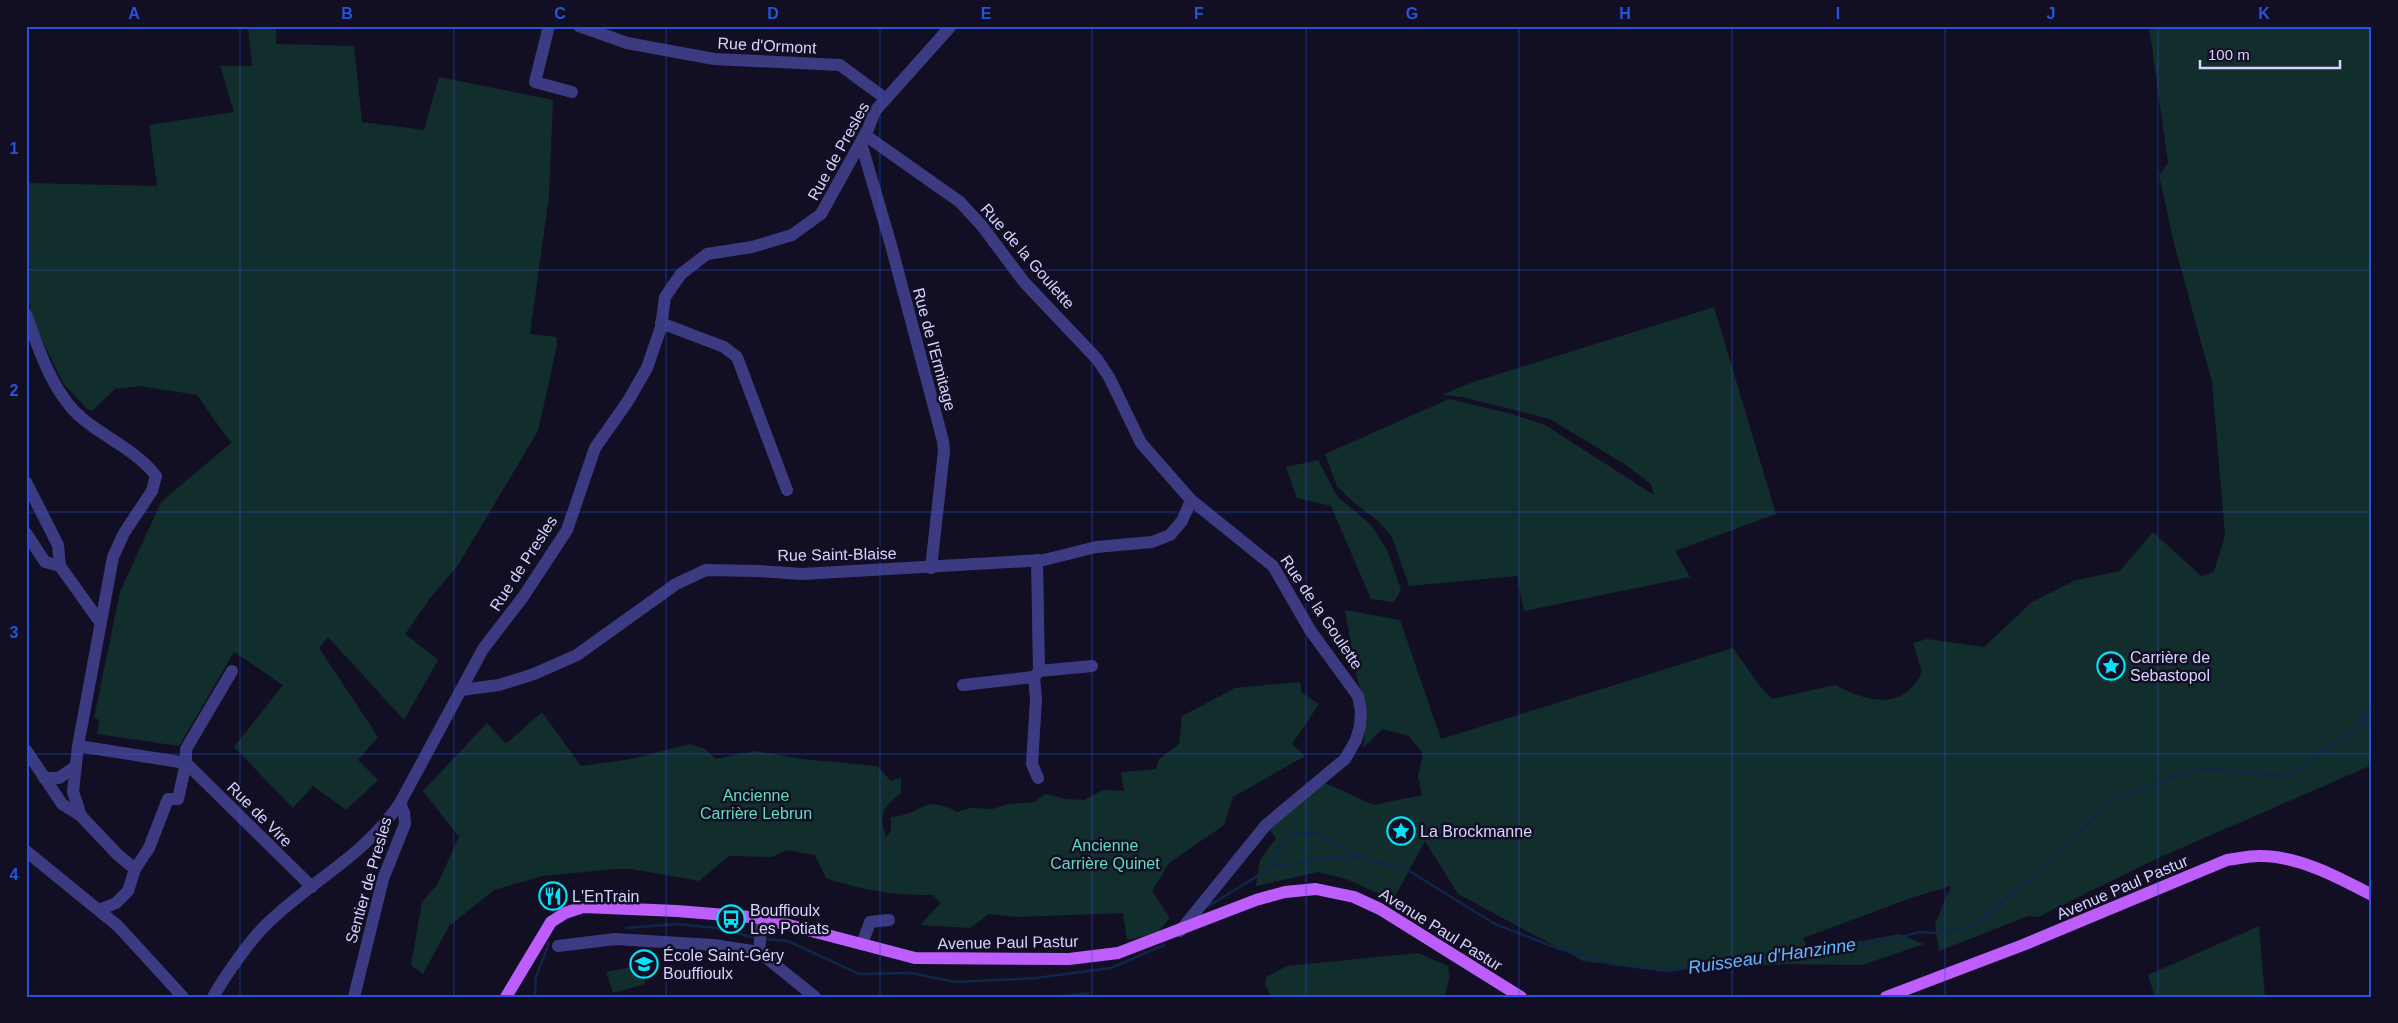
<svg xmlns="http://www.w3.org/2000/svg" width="2398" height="1023" font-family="Helvetica,sans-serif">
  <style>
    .green { fill: #122e2c }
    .water { fill: #0f2648 }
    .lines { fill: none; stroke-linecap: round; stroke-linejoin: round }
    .stream { stroke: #0f2648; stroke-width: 2.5 }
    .minor { stroke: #3c3b82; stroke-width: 12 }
    .major { stroke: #bd5dfb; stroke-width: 12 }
    .grid { fill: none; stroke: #2655da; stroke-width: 1; stroke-opacity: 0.55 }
    .labels { text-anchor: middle; stroke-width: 5; stroke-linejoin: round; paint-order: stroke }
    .street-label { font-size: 16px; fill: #d7d3fe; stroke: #120f24 }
    .poi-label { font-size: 16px; fill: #d7d3fe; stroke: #120f24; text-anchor: start }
    .park-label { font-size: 16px; fill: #60dcbb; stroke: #120f24 }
    .water-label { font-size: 18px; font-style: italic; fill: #64b8fb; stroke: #120f24 }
    .neatline { fill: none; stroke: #2655da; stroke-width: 2 }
    .grid-label { font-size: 16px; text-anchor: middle; font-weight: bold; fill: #2655da }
  </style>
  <rect width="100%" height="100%" fill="#120f24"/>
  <g class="green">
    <path d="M 248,26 L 276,26 L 276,44 L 354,46 L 362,122 L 424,130 L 439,77 L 553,100 L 549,196 L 530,334 L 556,337 L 557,346 L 538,431 L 458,565 L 431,597 L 405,634 L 438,660 L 404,720 L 328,637 L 319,648 L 378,737 L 358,760 L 378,780 L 346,810 L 313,786 L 293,808 L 234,747 L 283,685 L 234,652 L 179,746 L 97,734 L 99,720 L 94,718 L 120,592 L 161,502 L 232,442 L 226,436 L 197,395 L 141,386 L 115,389 L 92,411 L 87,409 L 63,383 L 34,323 L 26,291 L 26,183 L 157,186 L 149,125 L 234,112 L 220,66 L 252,66 Z"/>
    <path d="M 2149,26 L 2372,26 L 2372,765 L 2156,859 L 2038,917 L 2028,916 L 1939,951 L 1935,924 L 1951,886 L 1911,898 L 1803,938 L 1809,951 L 1899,934 L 1924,944 L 1862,965 L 1787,964 L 1664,971 L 1583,961 L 1458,894 L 1425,841 L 1393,900 L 1346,879 L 1318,872 L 1256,886 L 1260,860 L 1276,838 L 1266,825 L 1320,781 L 1374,805 L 1422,795 L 1418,776 L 1423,754 L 1409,736 L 1382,729 L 1363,748 L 1367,709 L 1357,678 L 1345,610 L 1400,620 L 1441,739 L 1733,648 L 1759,685 L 1772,699 L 1835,685 C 1867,702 1903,712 1922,672 L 1913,643 L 1927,639 L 1984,647 L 2032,602 L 2076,580 L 2120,571 L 2153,532 L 2201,576 L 2214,572 L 2225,535 L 2212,382 L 2175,247 L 2159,175 L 2168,163 Z"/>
    <path d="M 1714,307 L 1776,514 L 1675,551 L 1690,577 L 1524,611 L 1517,576 L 1409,586 L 1392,537 L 1379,522 L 1352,501 L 1337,486 L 1325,454 L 1449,399 L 1512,414 L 1545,425 L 1654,495 L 1651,484 L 1626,465 L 1550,419 L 1462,397 L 1442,395 L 1473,382 Z"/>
    <path d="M 1318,460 L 1337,496 L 1372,526 L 1388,552 L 1401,590 L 1394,602 L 1371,599 L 1331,506 L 1297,498 L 1286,467 Z"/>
    <path d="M 1300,682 L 1302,693 L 1319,704 L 1292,744 L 1305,756 L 1233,797 L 1224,825 L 1169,863 L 1152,891 L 1170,918 L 1157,933 L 1127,940 L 1123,913 L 1017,917 L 989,914 L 970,928 L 920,925 L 941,903 L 933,895 C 896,896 861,890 826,878 L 815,855 L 786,850 L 772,857 L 729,856 L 699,881 L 632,869 L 615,869 L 542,876 L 494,890 L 449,926 L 423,974 L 411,965 L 422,902 L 437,885 L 459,837 L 423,791 L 487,723 L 506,744 L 542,712 L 581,766 L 632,759 L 690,744 L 705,749 L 716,759 L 754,751 L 802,759 L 877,766 L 891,781 L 901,778 L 901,793 C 883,807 878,815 886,837 L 891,831 L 891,817 C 925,815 920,793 957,812 L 970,808 L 993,809 L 1008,804 L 1034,802 L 1046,794 L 1065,799 L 1084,800 L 1103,790 L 1124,791 L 1121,772 L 1156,769 L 1159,759 L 1179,744 L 1182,716 L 1235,688 Z"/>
    <path d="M 2259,926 L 2265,997 L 2155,997 L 2148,975 Z"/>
    <path d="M 1418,953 L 1448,966 L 1450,977 L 1445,994 L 1448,997 L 1271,997 L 1265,983 L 1266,977 L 1287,966 Z"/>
    <path d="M 641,965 L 645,984 L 613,993 L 606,972 Z"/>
  </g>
  <path class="water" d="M 1090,992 L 1090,997 L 1044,997 Z"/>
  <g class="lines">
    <g class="stream">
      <path d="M 2361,725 L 2372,699"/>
      <path d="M 1272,867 L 1278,849 L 1290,834 L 1316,833 L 1360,857"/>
      <path d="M 1207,907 L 1272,867 L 1322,858 L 1361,858 L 1406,869 L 1495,924 L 1557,948 L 1611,964 L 1668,971 L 1771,953 L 1817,953 L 1894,939 L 1919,932 L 1935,933 L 1973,927 L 2040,870 L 2112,801 L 2184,772 L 2211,769 L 2288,776 L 2372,718"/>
      <path d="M 626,928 L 677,924 L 717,928 L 756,938"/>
      <path d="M 764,939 L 788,941 L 859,974 L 911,973 L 955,982 L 1036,978 L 1111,968 L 1164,945"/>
      <path d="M 535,997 L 536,977 L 549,943"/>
    </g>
    <g class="minor">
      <path d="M 549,26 L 535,82 L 572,92"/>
      <path d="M 579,26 L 627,43 L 714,59 L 840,65 L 886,99"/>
      <path d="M 865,135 L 960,202 L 982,226 L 1024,282 L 1097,359 L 1109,377 L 1141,443 L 1191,500 L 1273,566 L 1310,630 L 1358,696 L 1361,711 L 1360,726 L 1356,740 L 1345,759 L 1266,825 L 1180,931"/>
      <path d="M 861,143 L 891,245 L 943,441 L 944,451 L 931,568"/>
      <path d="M 26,314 C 39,350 53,395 84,420 C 108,439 138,452 156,476 L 152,491 L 124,533 L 113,557 L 78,746 L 73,792 L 81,816"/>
      <path d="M 661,323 L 724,347 L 737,357 L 787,490"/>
      <path d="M 26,482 L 58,545 L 60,566"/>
      <path d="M 26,533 L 45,562 L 60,566 L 100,622"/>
      <path d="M 1039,671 L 1092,666"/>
      <path d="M 1034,677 L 1039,671 L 1037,560"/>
      <path d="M 1034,677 L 1036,699 L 1032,764 L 1038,778"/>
      <path d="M 963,685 L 1034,677"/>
      <path d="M 461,690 L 499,685 L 534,674 L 577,655 L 676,584 L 706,570 L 758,571 L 802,574 L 1044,560 L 1096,547 L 1152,542 L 1170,535 L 1182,521 L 1191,500"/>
      <path d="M 78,746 L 186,763 L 312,887"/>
      <path d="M 26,750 L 62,804 L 81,816 L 118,855 L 135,869"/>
      <path d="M 44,778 L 59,778 L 76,766"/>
      <path d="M 26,851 L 118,926 L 183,997"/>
      <path d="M 99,910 L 116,903 L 128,891 L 135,869 L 149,848 L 168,799 L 178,799 L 186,763 L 186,749 L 232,671"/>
      <path d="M 862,944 L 870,922 L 889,920"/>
      <path d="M 558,946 L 615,939 L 713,945 L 759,952 L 815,997"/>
      <path d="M 759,952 L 762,918"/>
      <path d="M 213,997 C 225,976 252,937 270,921 C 314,879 364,856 400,803 L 483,649 L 523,597 L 567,530 L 595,448 L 628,401 L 647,368 L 661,327 L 665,297 L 681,274 L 707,254 L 752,247 L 792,235 L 821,214 L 868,129 L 875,111 L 951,26"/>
      <path d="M 354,997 L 383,879 L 405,824 L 404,813 L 400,803"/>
    </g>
    <g class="major">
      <path d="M 506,997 L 551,922 L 565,913 L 583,907 L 677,911 L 762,918 L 915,958 L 1069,959 L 1118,953 L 1256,900 L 1285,892 L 1316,889 L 1354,897 L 1380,909 L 1521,997"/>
      <path d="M 1886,997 L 2023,945 L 2227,860 C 2237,859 2248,856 2258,856 C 2297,855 2338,877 2372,895"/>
    </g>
  </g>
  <path class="grid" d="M 240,26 L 240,997M 454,26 L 454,997M 666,26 L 666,997M 880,26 L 880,997M 1092,26 L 1092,997M 1306,26 L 1306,997M 1519,26 L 1519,997M 1732,26 L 1732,997M 1945,26 L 1945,997M 2158,26 L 2158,997M 26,270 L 2372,270M 26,512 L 2372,512M 26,754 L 2372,754"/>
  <defs>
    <g id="sight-ring" transform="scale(1.4375)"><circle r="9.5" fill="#120f24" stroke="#06e3f7" stroke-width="1.5"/><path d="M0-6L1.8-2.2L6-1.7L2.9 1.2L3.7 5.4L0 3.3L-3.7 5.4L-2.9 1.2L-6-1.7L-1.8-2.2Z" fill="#06e3f7"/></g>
    <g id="restaurant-ring" transform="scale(1.4375)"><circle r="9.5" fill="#120f24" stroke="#06e3f7" stroke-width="1.5"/><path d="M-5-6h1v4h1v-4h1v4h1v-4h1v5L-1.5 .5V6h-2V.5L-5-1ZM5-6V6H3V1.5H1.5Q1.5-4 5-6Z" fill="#06e3f7"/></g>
    <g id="bus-ring" transform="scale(1.4375)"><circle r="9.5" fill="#120f24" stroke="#06e3f7" stroke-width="1.5"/><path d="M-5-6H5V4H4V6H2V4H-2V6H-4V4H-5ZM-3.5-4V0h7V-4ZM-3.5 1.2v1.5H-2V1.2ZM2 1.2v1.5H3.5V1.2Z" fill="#06e3f7"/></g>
    <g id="school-ring" transform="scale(1.4375)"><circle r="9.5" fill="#120f24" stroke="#06e3f7" stroke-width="1.5"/><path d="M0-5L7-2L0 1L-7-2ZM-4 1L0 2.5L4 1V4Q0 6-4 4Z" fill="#06e3f7"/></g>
  </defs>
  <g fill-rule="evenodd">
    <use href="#sight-ring" x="2111" y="666"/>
    <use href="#sight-ring" x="1401" y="831"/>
    <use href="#restaurant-ring" x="553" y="896"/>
    <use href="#bus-ring" x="731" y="919"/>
    <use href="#school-ring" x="644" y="964"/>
  </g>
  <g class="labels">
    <g class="street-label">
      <text transform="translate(767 45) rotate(3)" y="6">Rue d'Ormont</text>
      <text transform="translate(838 151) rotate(-61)" y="6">Rue de Presles</text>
      <text transform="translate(1028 256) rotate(49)" y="6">Rue de la Goulette</text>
      <text transform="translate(935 349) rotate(75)" y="6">Rue de l'Ermitage</text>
      <text transform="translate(837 554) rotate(-1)" y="6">Rue Saint-Blaise</text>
      <text transform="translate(523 563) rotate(-57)" y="6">Rue de Presles</text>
      <text transform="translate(1322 612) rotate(56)" y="6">Rue de la Goulette</text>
      <text transform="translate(260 814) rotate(45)" y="6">Rue de Vire</text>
      <text transform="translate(368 880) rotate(-74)" y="6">Sentier de Presles</text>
      <text transform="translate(2122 887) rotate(-23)" y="6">Avenue Paul Pastur</text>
      <text transform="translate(1441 929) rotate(32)" y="6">Avenue Paul Pastur</text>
      <text transform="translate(1008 942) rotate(-1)" y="6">Avenue Paul Pastur</text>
    </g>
    <g class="poi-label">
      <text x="2130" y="663">Carrière de<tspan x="2130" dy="18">Sebastopol</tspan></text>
      <text x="1420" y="837">La Brockmanne</text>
      <text x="572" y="902">L'EnTrain</text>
      <text x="750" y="916">Bouffioulx<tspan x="750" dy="18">Les Potiats</tspan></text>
      <text x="663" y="961">École Saint-Géry<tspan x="663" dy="18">Bouffioulx</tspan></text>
    </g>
    <g class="park-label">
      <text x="756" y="801">Ancienne<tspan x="756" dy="18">Carrière Lebrun</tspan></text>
      <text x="1105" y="851">Ancienne<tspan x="1105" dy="18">Carrière Quinet</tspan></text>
    </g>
    <g class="water-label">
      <text transform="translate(1772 956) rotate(-8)" y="6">Ruisseau d'Hanzinne</text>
    </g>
  </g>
  <rect width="2398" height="1023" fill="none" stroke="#120f24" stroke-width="55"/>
  <path d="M2200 60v8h140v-8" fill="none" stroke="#d7d3fe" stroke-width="2.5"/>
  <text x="2208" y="60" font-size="15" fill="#d7d3fe" stroke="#120f24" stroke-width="4" paint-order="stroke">100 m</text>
  <rect x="28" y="28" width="2342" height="968" class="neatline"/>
  <g class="grid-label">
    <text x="134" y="19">A</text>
    <text x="347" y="19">B</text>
    <text x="560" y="19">C</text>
    <text x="773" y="19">D</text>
    <text x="986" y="19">E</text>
    <text x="1199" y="19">F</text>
    <text x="1412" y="19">G</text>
    <text x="1625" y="19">H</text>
    <text x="1838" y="19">I</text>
    <text x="2051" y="19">J</text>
    <text x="2264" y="19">K</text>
    <text x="14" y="154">1</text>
    <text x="14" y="396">2</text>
    <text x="14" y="638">3</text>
    <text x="14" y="880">4</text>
  </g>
</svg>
